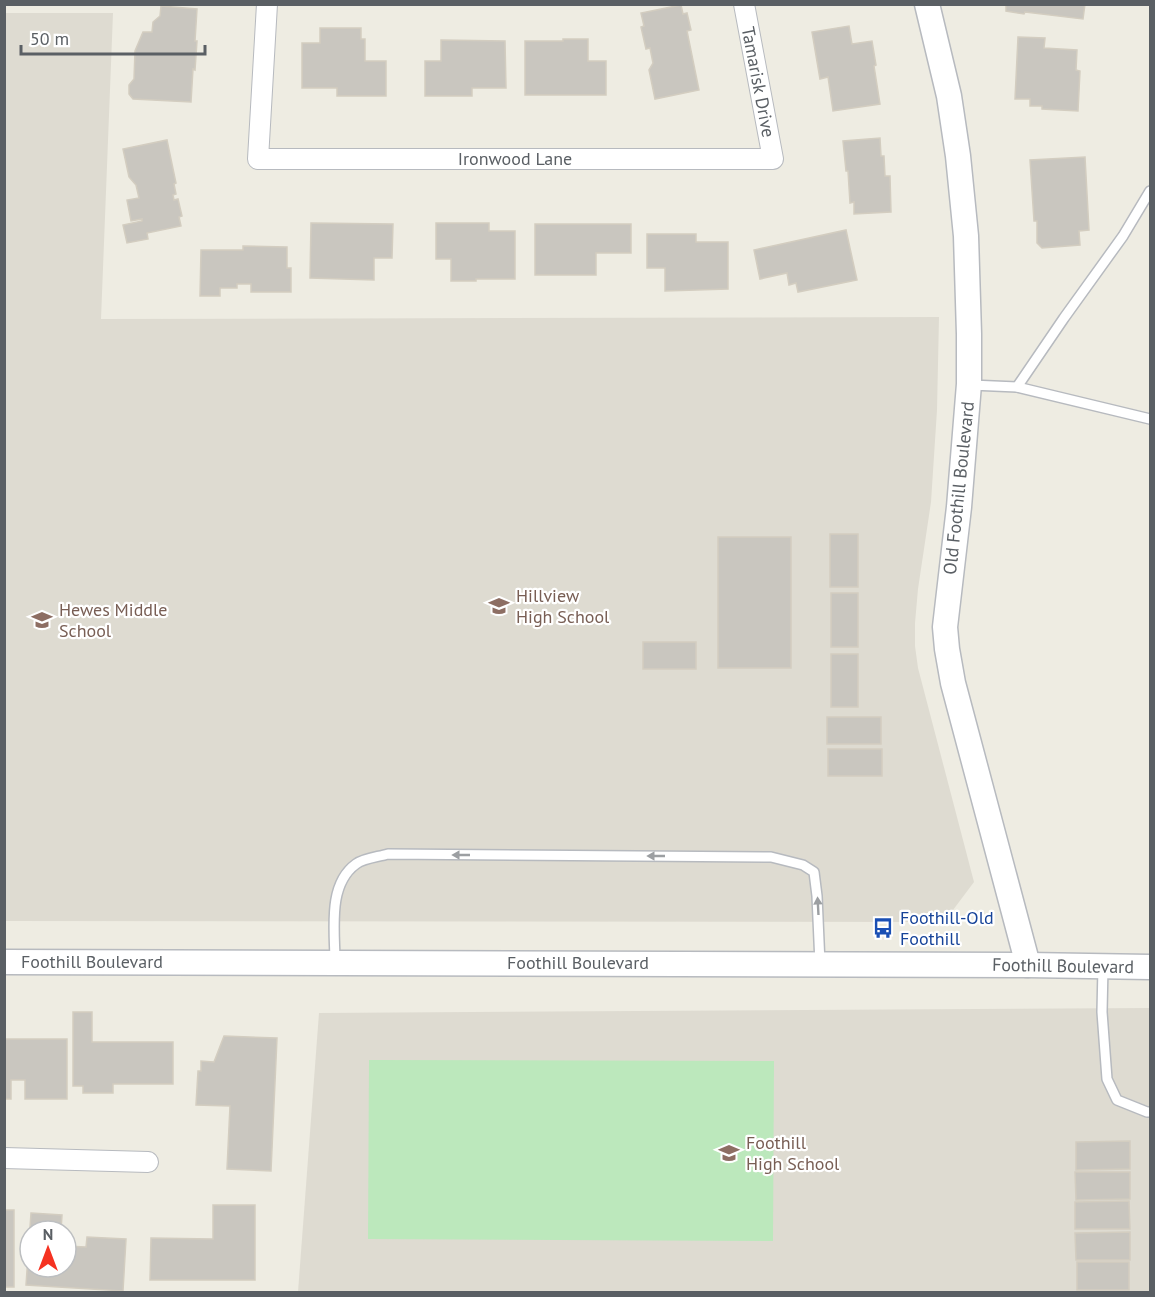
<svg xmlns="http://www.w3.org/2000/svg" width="1155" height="1297" font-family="'PT Sans',sans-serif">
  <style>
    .education { fill: #dedbd1 }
    .green { fill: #bce8bc }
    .building { fill: #c9c6bf; stroke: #d3cdc0; stroke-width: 1.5 }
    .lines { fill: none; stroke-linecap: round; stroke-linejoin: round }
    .service-casing { stroke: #b7babf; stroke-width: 12 }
    .minor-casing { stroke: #b7babf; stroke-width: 22 }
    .tertiary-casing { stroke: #b7babf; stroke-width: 27 }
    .service { stroke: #fff; stroke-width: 9 }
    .minor { stroke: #fff; stroke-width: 20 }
    .tertiary { stroke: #fff; stroke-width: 24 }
    .oneway { fill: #9c9fa2 }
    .labels { text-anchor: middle; stroke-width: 4.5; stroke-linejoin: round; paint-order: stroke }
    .street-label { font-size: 18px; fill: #5a5f64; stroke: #fff }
    .education-label { font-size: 18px; fill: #785e54; stroke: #fff; text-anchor: start }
    .transit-label { font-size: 18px; fill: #164399; stroke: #fff; text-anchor: start }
  </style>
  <rect width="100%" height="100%" fill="#eeece2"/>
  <g class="education">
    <path d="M 4,13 L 113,13 L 101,319 L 939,317 L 937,410 L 931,502 L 918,589 L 915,623 L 915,646 L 918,668 L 974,882 L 944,922 L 5,921 Z"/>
    <path d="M 1150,1008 L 1150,1292 L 298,1292 L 319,1013 Z"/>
  </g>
  <path class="green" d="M 369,1060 L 774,1061 L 773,1241 L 368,1239 Z"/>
  <g class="building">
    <path d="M 1006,4 L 1085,4 L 1083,19 L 1025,12 L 1024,14 L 1006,11 Z"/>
    <path d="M 681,5 L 683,14 L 687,13 L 691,30 L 687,31 L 699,90 L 655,99 L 649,70 L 653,63 L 650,48 L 646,49 L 641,27 L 644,26 L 641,13 Z"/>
    <path d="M 161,6 L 197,9 L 195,41 L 197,41 L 195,70 L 193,69 L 191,102 L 133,99 L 129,94 L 129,85 L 134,79 L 135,51 L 143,32 L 152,32 L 153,22 L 160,16 Z"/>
    <path d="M 849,26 L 852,44 L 872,41 L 876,65 L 874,66 L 880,104 L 833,111 L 828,77 L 820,79 L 812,32 Z"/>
    <path d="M 320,28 L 361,28 L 361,39 L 365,39 L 365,61 L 386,61 L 386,96 L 337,96 L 337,88 L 302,88 L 302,43 L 320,43 Z"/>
    <path d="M 1018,37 L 1045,38 L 1044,48 L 1077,50 L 1076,70 L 1080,71 L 1078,111 L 1042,109 L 1042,106 L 1030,106 L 1030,99 L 1015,99 Z"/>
    <path d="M 563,39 L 588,39 L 588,61 L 606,61 L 606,95 L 525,95 L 525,41 L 563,41 Z"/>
    <path d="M 441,40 L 505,41 L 506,88 L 472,88 L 472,96 L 425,96 L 425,61 L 441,61 Z"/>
    <path d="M 880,138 L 881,156 L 884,156 L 885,176 L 890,176 L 891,212 L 854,214 L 854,202 L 850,203 L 848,171 L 846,171 L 843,141 Z"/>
    <path d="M 167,140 L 176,183 L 174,184 L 176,194 L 173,195 L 174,200 L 178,199 L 182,216 L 179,217 L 181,226 L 147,233 L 148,239 L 127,243 L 123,225 L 142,221 L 142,219 L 131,221 L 127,200 L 139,198 L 136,185 L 129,177 L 123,149 Z"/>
    <path d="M 1085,157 L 1089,230 L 1079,231 L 1080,245 L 1042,248 L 1037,243 L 1037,221 L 1034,221 L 1030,160 Z"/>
    <path d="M 311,223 L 393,224 L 392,258 L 374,258 L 374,280 L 310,278 Z"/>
    <path d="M 436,223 L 489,223 L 489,231 L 515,231 L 515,279 L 476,279 L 476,281 L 451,281 L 451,259 L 436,259 Z"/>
    <path d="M 535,224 L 631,224 L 631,253 L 596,253 L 596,275 L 535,275 Z"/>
    <path d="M 846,230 L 857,280 L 798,292 L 796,283 L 789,285 L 787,273 L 760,279 L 754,250 Z"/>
    <path d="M 647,234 L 696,234 L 696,242 L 728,242 L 728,289 L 665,291 L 665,268 L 647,268 Z"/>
    <path d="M 243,246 L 287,247 L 287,268 L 291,268 L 291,292 L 251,292 L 251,284 L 237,284 L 237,288 L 220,288 L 220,296 L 200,296 L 201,250 L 243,250 Z"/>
    <rect x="830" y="534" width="28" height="53"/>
    <rect x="718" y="537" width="73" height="131"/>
    <rect x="831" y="593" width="27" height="54"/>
    <rect x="643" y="642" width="53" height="27"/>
    <rect x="831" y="654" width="27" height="53"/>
    <rect x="827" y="717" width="54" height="27"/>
    <rect x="828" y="749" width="54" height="27"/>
    <path d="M 73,1012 L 92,1012 L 92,1042 L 173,1042 L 173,1084 L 113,1084 L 113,1093 L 83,1093 L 83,1086 L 73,1086 Z"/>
    <path d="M 224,1036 L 277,1038 L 271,1171 L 227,1169 L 230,1106 L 196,1105 L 198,1071 L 201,1071 L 201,1061 L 214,1062 Z"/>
    <path d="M 4,1039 L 67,1039 L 67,1099 L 25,1099 L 25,1080 L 11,1080 L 11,1099 L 4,1099 Z"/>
    <path d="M 1130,1141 L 1130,1169 L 1076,1170 L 1076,1142 Z"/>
    <path d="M 1075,1172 L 1130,1172 L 1130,1199 L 1076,1200 Z"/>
    <path d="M 1129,1201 L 1130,1229 L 1075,1229 L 1075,1202 Z"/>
    <path d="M 213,1205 L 255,1205 L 255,1280 L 150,1280 L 151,1238 L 213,1239 Z"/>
    <rect x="4" y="1210" width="10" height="77"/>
    <path d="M 31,1213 L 62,1215 L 61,1231 L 30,1231 L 30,1267 L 66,1267 L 66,1246 L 86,1247 L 87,1237 L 126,1239 L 123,1291 L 26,1285 Z"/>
    <path d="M 1130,1232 L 1130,1260 L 1076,1260 L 1075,1233 Z"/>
    <rect x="1077" y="1262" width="52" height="28"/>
  </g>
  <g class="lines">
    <g class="service-casing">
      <g id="service">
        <path d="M 971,385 L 1017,387 L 1150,419"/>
        <path d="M 1017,387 L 1064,318 L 1123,236 L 1150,191"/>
        <path d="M 335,963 C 335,931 327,885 356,864 C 364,858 378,857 388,854 L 771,857 L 803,865 L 814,872 L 817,896 L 820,964"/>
        <path d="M 1103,967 L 1102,1012 L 1107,1079 L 1117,1100 L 1147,1112 L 1150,1112"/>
      </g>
    </g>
    <g class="minor-casing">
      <g id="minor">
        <path d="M 267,4 L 258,159 L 773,159 L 744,4"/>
        <path d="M 4,1158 L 148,1162"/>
      </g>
    </g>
    <g class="tertiary-casing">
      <g id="tertiary">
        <path d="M 927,4 L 949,96 L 958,156 L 966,236 L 969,334 L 969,384 L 959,507 L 945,627 L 947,649 L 953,683 L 1028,965"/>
        <path d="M 4,962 L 1028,965 L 1150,967"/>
      </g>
    </g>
    <use href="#service" class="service"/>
    <use href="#minor" class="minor"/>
    <use href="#tertiary" class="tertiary"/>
  </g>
  <defs><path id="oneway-solid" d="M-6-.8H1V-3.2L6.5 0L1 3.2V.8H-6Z" transform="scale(1.5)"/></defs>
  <g class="oneway">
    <use href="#oneway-solid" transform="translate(461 855) rotate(-180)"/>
    <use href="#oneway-solid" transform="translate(656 856) rotate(-180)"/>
    <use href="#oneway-solid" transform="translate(818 906) rotate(-93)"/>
  </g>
  <defs>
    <g id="school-bare" transform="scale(1.62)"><path d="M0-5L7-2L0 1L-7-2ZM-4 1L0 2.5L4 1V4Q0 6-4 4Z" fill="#8d6e63" stroke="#fff" stroke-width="2.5" paint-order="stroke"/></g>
    <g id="bus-bare" transform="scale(1.62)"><path d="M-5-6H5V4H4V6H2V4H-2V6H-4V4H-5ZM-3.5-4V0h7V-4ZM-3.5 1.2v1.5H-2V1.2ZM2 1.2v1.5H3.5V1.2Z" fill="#1a4fb4" stroke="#fff" stroke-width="2.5" paint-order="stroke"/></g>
  </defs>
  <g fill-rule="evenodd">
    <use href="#school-bare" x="499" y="606"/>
    <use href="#school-bare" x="42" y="620"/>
    <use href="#bus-bare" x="883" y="928"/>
    <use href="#school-bare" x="729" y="1153"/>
  </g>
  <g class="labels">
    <g class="street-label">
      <text transform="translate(758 82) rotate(79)" y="6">Tamarisk Drive</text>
      <text x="515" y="165">Ironwood Lane</text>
      <text transform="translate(959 488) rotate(-84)" y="6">Old Foothill Boulevard</text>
      <text x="92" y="968">Foothill Boulevard</text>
      <text x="578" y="969">Foothill Boulevard</text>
      <text transform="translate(1063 966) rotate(1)" y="6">Foothill Boulevard</text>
    </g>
    <g class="education-label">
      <text x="516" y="602">Hillview<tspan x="516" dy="21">High School</tspan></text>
      <text x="59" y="616">Hewes Middle<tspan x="59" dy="21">School</tspan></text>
      <text x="746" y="1149">Foothill<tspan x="746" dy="21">High School</tspan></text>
    </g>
    <g class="transit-label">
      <text x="900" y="924">Foothill-Old<tspan x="900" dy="21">Foothill</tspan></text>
    </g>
  </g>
  <rect width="1155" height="1297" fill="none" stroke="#5a5f64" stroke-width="12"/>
  <g transform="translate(48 1249)"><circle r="28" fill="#ffffff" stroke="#bdbfc1" stroke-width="1.5"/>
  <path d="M0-4.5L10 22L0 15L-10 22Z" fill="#f53221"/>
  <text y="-9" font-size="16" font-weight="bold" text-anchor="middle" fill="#5a5f64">N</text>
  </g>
  <path d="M21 45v9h184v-9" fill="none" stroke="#5a5f64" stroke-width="3"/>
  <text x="30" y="45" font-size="18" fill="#5a5f64" stroke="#ffffff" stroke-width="4.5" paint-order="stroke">50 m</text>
</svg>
